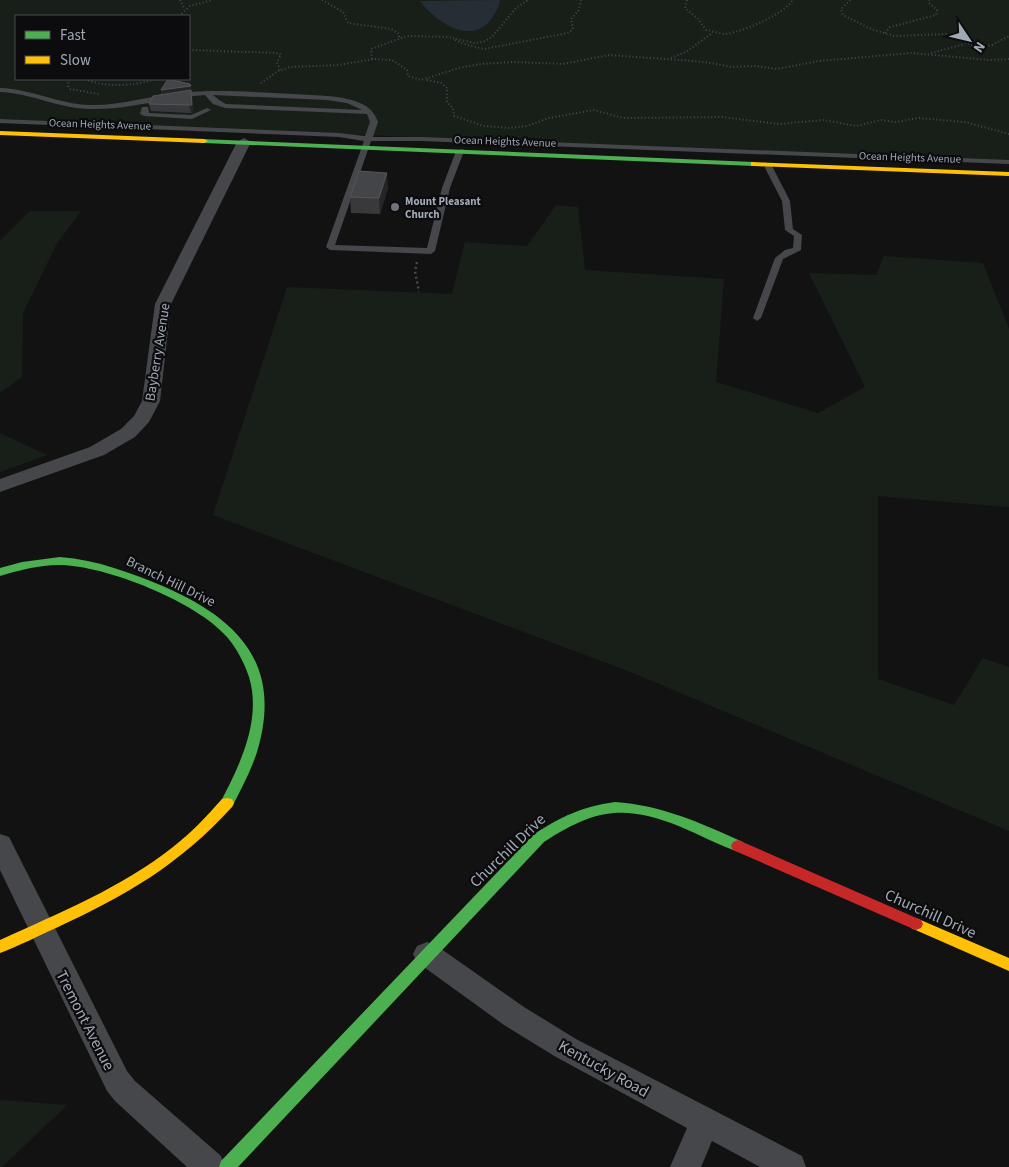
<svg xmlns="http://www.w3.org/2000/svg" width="1009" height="1167" font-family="'Source Sans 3',sans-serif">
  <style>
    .green { fill: #181f19; fill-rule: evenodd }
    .water { fill: #252e34 }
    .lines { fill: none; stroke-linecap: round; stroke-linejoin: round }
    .path-far1 { stroke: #47494d; stroke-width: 2; stroke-dasharray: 1 2.5; stroke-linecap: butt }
    .path { stroke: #47494d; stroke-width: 2.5; stroke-dasharray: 2 3; stroke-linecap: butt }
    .lane { fill: #46474b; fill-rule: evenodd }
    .street { fill: #46474b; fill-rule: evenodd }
    .fast { fill: #4caf50; fill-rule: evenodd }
    .slow { fill: #ffc107; fill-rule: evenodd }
    .jam { fill: #c62828; fill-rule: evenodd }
    .wall { fill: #39393c }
    .shaded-wall { fill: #252526 }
    .building { fill: #444549; stroke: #53555a }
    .poi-dot { fill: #6f747c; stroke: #0c0c0e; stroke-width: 2 }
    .labels { text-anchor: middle; stroke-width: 4.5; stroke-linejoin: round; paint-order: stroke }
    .far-street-label { font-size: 11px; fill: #a1a9b5; stroke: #0c0c0e }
    .far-poi-label { font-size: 11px; font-weight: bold; fill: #a1a9b5; stroke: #0c0c0e; text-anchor: start }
    .street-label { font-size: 14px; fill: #a1a9b5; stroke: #0c0c0e }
    .near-street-label { font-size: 16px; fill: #a1a9b5; stroke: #0c0c0e }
  </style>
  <rect width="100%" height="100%" fill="#121212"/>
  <g class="green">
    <path d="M 0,0 L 1009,0 L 1009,163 L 0,119 ZM 16,16 L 189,16 L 189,79 L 16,79 Z"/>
    <path d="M 556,205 L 578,207 L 585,270 L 724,279 L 716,382 L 818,413 L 865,387 L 809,273 L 876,275 L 884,256 L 983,263 L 1009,329 L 1009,507 L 878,496 L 878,679 L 954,705 L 983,658 L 1009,667 L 1009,831 L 628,671 L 213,515 L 287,287 L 452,294 L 465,242 L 527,246 Z"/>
    <path d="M 30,211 L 81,211 L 56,245 L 23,313 L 22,377 L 0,393 L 0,241 Z"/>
    <path d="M 0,433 L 47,455 L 0,472 Z"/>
    <path d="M 0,1100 L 67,1105 L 2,1167 L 0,1167 Z"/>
  </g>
  <path class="water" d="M 500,0 C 499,8 493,17 488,23 C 467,44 434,20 420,1 Z"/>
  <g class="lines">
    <g class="path-far1">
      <path d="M 180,0 L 184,8"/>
      <path d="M 322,0 L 343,12 L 348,23 L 391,29 L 399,34 L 399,38"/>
      <path d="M 687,0 L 685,8 L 698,19 L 706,30 C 712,31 720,34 726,34 C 745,31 782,15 793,0"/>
      <path d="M 850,0 L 841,9 L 843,15 L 871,29 L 894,36 L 946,34 L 971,45 L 981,47 L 992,45 L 1009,36"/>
      <path d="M 179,16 L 190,6 L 213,0"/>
      <path d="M 885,33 L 890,27 L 936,15 L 937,10 L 929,3 L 929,0"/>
      <path d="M 455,40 L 467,45 L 484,49 L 568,33 L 573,29 L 571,19 L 579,10 L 581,0"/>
      <path d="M 189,50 L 278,53 L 281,55 L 277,62 L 280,70"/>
      <path d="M 931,53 L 965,44"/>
      <path d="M 671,58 L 686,52 L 712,33"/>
      <path d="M 372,59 L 371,49 L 407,36 L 448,37 L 474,43 L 483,42 L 492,37 L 516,8 L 528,0"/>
      <path d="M 69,79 L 68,86 L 70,89 L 99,94"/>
      <path d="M 85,79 C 105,88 135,86 155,79"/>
      <path d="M 427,80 L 441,83 L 447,88 L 447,102 L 453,108 L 454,116 L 484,126 L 509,128 L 527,126 L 549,118 L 594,110 L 623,118 L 722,117 L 779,124 L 824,120 L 856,126 L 881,120 L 896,122 L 918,118 L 965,122 L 1009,134"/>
      <path d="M 261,83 L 278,71 L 290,67 L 338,65 L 374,59 L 392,60 L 407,70 L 408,76 L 421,80 L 459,68 L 481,64 L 514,62 L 563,64 L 609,55 L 705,62 L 732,67 L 755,66 L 777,69 L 819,61 L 911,53 L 989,60 L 1009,59"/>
    </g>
    <path class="path" d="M 417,262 L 415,271 L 419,292"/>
    <g class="lane">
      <path d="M 0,88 C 31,89 59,104 89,105 C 120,106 149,96 179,93 C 217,89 255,92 293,94 C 316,96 343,94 364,105 C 371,109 375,114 378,122 L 373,137 L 421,137 L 1009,160 L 1009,164 L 421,141 L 371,141 L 335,245 L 427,248 L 442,188 L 456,151 L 463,149 L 464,151 L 450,188 L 435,251 L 431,254 L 330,250 L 326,247 L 364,141 L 339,137 L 0,123 L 0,119 L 339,133 L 365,136 L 370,122 L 367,114 L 225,108 L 213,104 L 205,95 C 167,97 129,110 91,109 C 60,109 31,93 0,92 ZM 213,95 L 327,100 L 347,103 L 362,110 L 226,104 L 219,100 Z"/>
      <path d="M 142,107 L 148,107 L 149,113 L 191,115 L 207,108 L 211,110 L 192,119 L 144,116 L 140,114 Z"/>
      <path d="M 764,162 L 771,164 L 790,201 L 793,229 L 802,235 L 801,250 L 783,259 L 761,318 L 757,321 L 753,318 L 775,258 L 785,250 L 793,248 L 794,236 L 785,230 L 782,201 L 763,164 Z"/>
    </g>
    <g class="street">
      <path d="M 244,138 L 251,142 L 171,304 L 160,401 L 149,422 L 135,437 L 104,455 L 0,492 L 0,479 L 90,447 L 121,429 L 134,416 L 142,401 L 155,304 L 237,142 Z"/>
      <path d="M 0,834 L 9,837 L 127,1071 L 135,1081 L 221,1156 L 225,1167 L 187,1167 L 115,1101 L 107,1091 L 0,870 Z"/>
      <path d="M 427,942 L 437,946 L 524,1007 L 576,1039 L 802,1156 L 806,1167 L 760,1167 L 712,1141 L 701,1167 L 670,1167 L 687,1128 L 556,1057 L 504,1025 L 417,962 L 413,954 L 417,946 Z"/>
    </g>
    <g class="fast">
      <path d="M 201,139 L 754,162 L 758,164 L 754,166 L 204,143 L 201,143 Z"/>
      <path d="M 60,557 C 98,560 131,573 165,587 C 240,620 283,666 257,752 C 251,771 241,789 232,807 L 227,808 L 222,807 L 220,803 C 240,765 262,720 249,677 C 244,662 237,649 227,637 C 197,602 105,565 59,565 C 39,565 20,570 0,576 L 0,568 L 22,562 Z"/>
      <path d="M 615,802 C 661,805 701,823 743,842 L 745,846 L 743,850 L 738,852 C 719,845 700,835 681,827 C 624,804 595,809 544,842 L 238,1167 L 219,1167 L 221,1161 L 534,834 C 563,816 581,807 615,802 Z"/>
    </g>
    <g class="slow">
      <path d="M 0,131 L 204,139 L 208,141 L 204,143 L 0,135 Z"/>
      <path d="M 751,162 L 1009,172 L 1009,176 L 754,166 L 751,166 Z"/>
      <path d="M 227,798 L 232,799 L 234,803 L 232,807 C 179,865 127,895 56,928 C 38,936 19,946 0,953 L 0,940 C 59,913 121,888 173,847 C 191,833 207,816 222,799 Z"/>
      <path d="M 916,918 L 1009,958 L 1009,971 L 911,928 L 909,924 L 911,920 Z"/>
    </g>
    <path class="jam" d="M 738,840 L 921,920 L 923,924 L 921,928 L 916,930 L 911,928 L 733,850 L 731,846 L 733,842 Z"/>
  </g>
  <g class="wall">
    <path d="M 191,90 L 193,112 L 191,113 L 151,111 L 149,104 Z"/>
    <path d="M 388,188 L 380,214 L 351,213 L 350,197 Z"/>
  </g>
  <g class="shaded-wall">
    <path d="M 191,86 L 191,90 L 161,94 L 161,90 Z"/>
    <path d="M 191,90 L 193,112 L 191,113 L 189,105 Z"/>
    <path d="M 387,173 L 388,188 L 380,214 L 379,198 Z"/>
  </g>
  <g class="building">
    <path d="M 168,79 L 190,84 L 191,86 L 161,90 Z"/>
    <path d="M 191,90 L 192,105 L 189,105 L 149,104 L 153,96 Z"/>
    <path d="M 359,171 L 387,173 L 379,198 L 350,197 Z"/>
  </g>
  <circle class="poi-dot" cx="395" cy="207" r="5"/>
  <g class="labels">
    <g class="far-street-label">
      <text transform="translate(100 124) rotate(2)" y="4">Ocean Heights Avenue</text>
      <text transform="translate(505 141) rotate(2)" y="4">Ocean Heights Avenue</text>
      <text transform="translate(910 157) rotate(2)" y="4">Ocean Heights Avenue</text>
    </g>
    <g class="far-poi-label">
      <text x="405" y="205">Mount Pleasant<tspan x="405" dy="13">Church</tspan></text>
    </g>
    <g class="street-label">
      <text transform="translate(157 352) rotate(-81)" y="5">Bayberry Avenue</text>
      <text transform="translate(171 581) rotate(26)" y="5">Branch Hill Drive</text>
    </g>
    <g class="near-street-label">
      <text transform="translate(507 850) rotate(-44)" y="6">Churchill Drive</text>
      <text transform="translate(931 913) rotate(24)" y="6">Churchill Drive</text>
      <text transform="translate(86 1020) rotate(63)" y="6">Tremont Avenue</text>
      <text transform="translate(604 1068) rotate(29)" y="6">Kentucky Road</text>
    </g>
  </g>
  <rect x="15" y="15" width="175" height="65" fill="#0c0c0e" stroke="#484b51"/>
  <rect x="25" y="31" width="25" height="8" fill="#4caf50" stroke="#484b51"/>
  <text x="60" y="40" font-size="15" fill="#a1a9b5">Fast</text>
  <rect x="25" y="56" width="25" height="8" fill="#ffc107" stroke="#484b51"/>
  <text x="60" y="65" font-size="15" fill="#a1a9b5">Slow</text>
  <g transform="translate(969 40) rotate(125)" stroke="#0c0c0e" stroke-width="4" paint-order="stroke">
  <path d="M0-4L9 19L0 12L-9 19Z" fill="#a1a9b5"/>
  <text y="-8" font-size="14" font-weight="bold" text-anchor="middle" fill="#a1a9b5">N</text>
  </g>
</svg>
